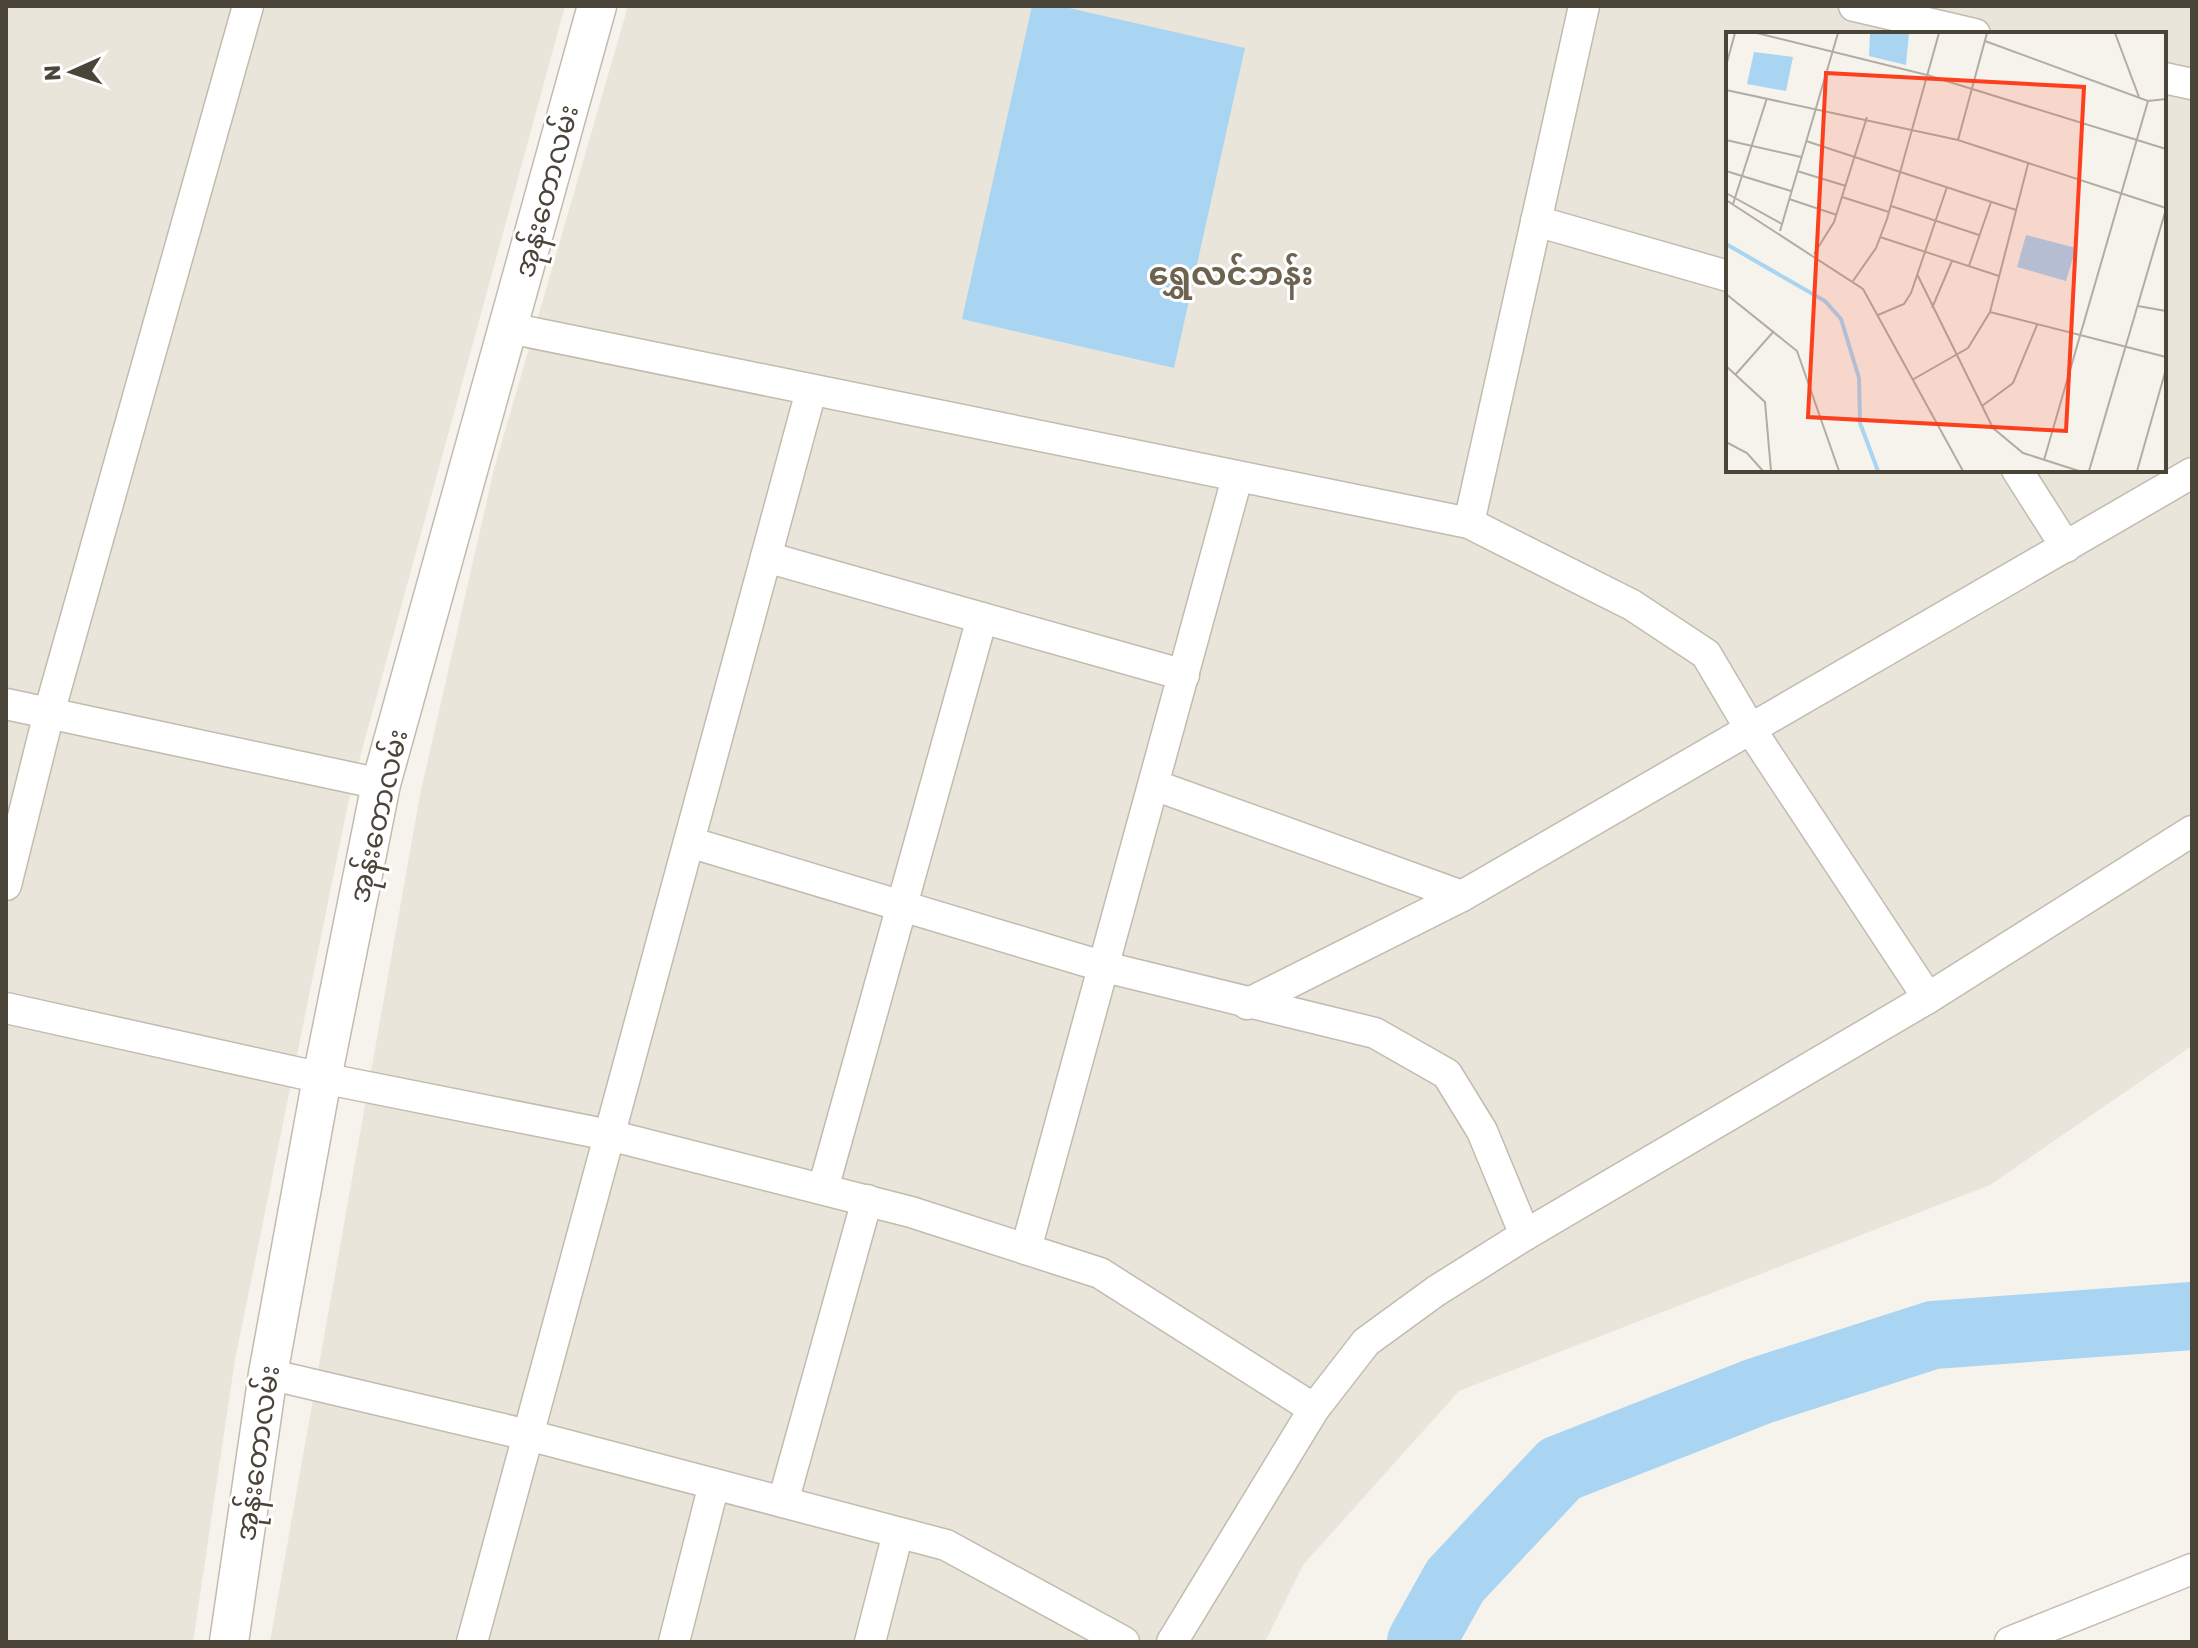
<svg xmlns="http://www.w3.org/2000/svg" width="2198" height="1648" font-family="Rubik,'Noto Sans Myanmar',sans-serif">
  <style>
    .residential { fill: #eae5da; fill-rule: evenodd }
    .water { fill: #a9d4f2 }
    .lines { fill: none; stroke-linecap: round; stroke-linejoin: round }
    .river { stroke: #a9d4f2; stroke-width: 68 }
    .minor-casing { stroke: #c2bbae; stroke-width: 33 }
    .tertiary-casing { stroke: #c2bbae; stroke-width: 41 }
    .minor { stroke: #fff; stroke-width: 30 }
    .tertiary { stroke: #fff; stroke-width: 38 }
    .labels { text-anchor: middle; stroke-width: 6; stroke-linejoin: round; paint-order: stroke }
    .street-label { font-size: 28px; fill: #4b4439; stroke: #fff }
    .quarter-label { font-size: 32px; font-weight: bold; fill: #6e6250; stroke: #fff }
    .inset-river { fill: none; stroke: #a9d4f2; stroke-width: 4 }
    .inset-road { fill: none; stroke: #b2ada4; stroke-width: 2 }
    .view { fill: #fc3f1d; fill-opacity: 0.15; stroke: #fc3f1d; stroke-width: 4 }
    .inset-edge { fill: none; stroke: #4b4439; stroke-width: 4 }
  </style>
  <rect width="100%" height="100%" fill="#f6f3ec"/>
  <g class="residential">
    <path d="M 6,6 L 565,6 L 350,794 L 235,1360 L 193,1642 L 6,1642 Z"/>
    <path d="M 628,6 L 2192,6 L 2192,1046 L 1990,1185 L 1459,1391 L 1303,1565 L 1265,1642 L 270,1642 L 420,795 L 494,469 ZM 1728,34 L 2164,34 L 2164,470 L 1728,470 Z"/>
  </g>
  <path class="water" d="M 1032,6 L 1060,6 L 1245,48 L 1174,368 L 962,319 Z"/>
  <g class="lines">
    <path class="river" d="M 1421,1642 L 1455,1581 L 1560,1469 L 1759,1391 L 1933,1335 L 2192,1316"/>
    <g class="minor-casing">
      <g id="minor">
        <path d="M 1854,6 L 1975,34"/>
        <path d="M 2164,78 L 2192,84"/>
        <path d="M 1536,221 L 1728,276"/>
        <path d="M 509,328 L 1469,523 L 1632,605 L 1706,654 L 1751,730 L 1928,998"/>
        <path d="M 2017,470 L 2066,547"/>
        <path d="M 1469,523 L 1584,6"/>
        <path d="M 766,557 L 1184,675"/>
        <path d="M 6,704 L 381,784"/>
        <path d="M 1154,785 L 1462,896"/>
        <path d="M 689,842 L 1105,967 L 1375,1033 L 1447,1074 L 1482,1131 L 1525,1235"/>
        <path d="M 6,885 L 49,713 L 248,6"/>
        <path d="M 1247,1004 L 1462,896 L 2192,473"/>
        <path d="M 6,1008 L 322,1078 L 609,1135 L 911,1212 L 1100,1273 L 1314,1409"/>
        <path d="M 823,1189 L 982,618"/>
        <path d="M 1026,1249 L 1237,478"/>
        <path d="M 268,1374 L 528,1435 L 946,1545 L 1124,1642"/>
        <path d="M 783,1502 L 867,1200"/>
        <path d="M 472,1642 L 811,391"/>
        <path d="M 674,1642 L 714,1484"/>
        <path d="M 870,1642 L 898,1533"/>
        <path d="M 1172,1642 L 1314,1409 L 1366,1342 L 1436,1291 L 1525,1235 L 1928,998 L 2192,831"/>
        <path d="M 2010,1642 L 2192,1569"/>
      </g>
    </g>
    <g class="tertiary-casing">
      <path id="tertiary" d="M 229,1642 L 268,1374 L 322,1078 L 381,784 L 597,6"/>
    </g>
    <use href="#minor" class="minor"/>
    <use href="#tertiary" class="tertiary"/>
  </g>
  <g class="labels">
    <g class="street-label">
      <text transform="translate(546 191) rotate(-75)" y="10">အုန်းတောလမ်း</text>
      <text transform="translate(378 816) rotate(-77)" y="10">အုန်းတောလမ်း</text>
      <text transform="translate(257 1453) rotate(-82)" y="10">အုန်းတောလမ်း</text>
    </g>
    <g class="quarter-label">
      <text x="1231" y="285">ရွှေလင်ဘန်း</text>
    </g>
  </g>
  <g transform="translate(1726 32)">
    <rect width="440" height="440" fill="#f6f3ec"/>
    <path d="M 144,1 L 183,1 L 180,33 L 143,24 ZM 28,20 L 67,25 L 60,59 L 21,52 ZM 300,203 L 350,216 L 340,249 L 291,235 Z" fill="#a9d4f2"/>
    <path class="inset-river" d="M 0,212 L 99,269 L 115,287 L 133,346 L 134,391 L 152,439"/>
    <path class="inset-road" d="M 31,1 L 201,43 L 440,117M 389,1 L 413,65M 259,9 L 422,69 L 440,67M 0,34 L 9,1M 0,58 L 232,108 L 440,176M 0,108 L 75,125M 232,108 L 261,1M 80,109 L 290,178M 0,139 L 65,159M 71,139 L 120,154M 0,161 L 56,192M 116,165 L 163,180M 63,167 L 111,183M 0,168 L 137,257 L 237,439M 7,172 L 41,66M 165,174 L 253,203M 54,199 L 112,1M 154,205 L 273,244M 88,222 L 108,190 L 141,85M 243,234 L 265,170M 191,242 L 267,396 L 297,421 L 353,439M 127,249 L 150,216 L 161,187 L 213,1M 0,262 L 71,319 L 113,439M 412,274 L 440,279M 206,276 L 226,229M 264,280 L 440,325M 152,283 L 178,272 L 185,261 L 221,155M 0,334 L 39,370 L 45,439M 10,342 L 48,299M 186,348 L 242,316 L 264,280 L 302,132M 256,374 L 287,351 L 311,293M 0,410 L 21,421 L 37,439M 318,428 L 422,69M 363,439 L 440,177M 411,439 L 440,337"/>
    <path class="view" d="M 100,41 L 358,55 L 340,399 L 82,385 Z"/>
    <rect width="440" height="440" class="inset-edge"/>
  </g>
  <rect width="2198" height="1648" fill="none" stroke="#4b4439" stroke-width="16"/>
  <g transform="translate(72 72) rotate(267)" stroke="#ffffff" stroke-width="6" paint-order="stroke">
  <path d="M0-6L14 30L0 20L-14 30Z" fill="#4b4439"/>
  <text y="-12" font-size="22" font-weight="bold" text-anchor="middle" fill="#4b4439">N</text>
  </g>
</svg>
